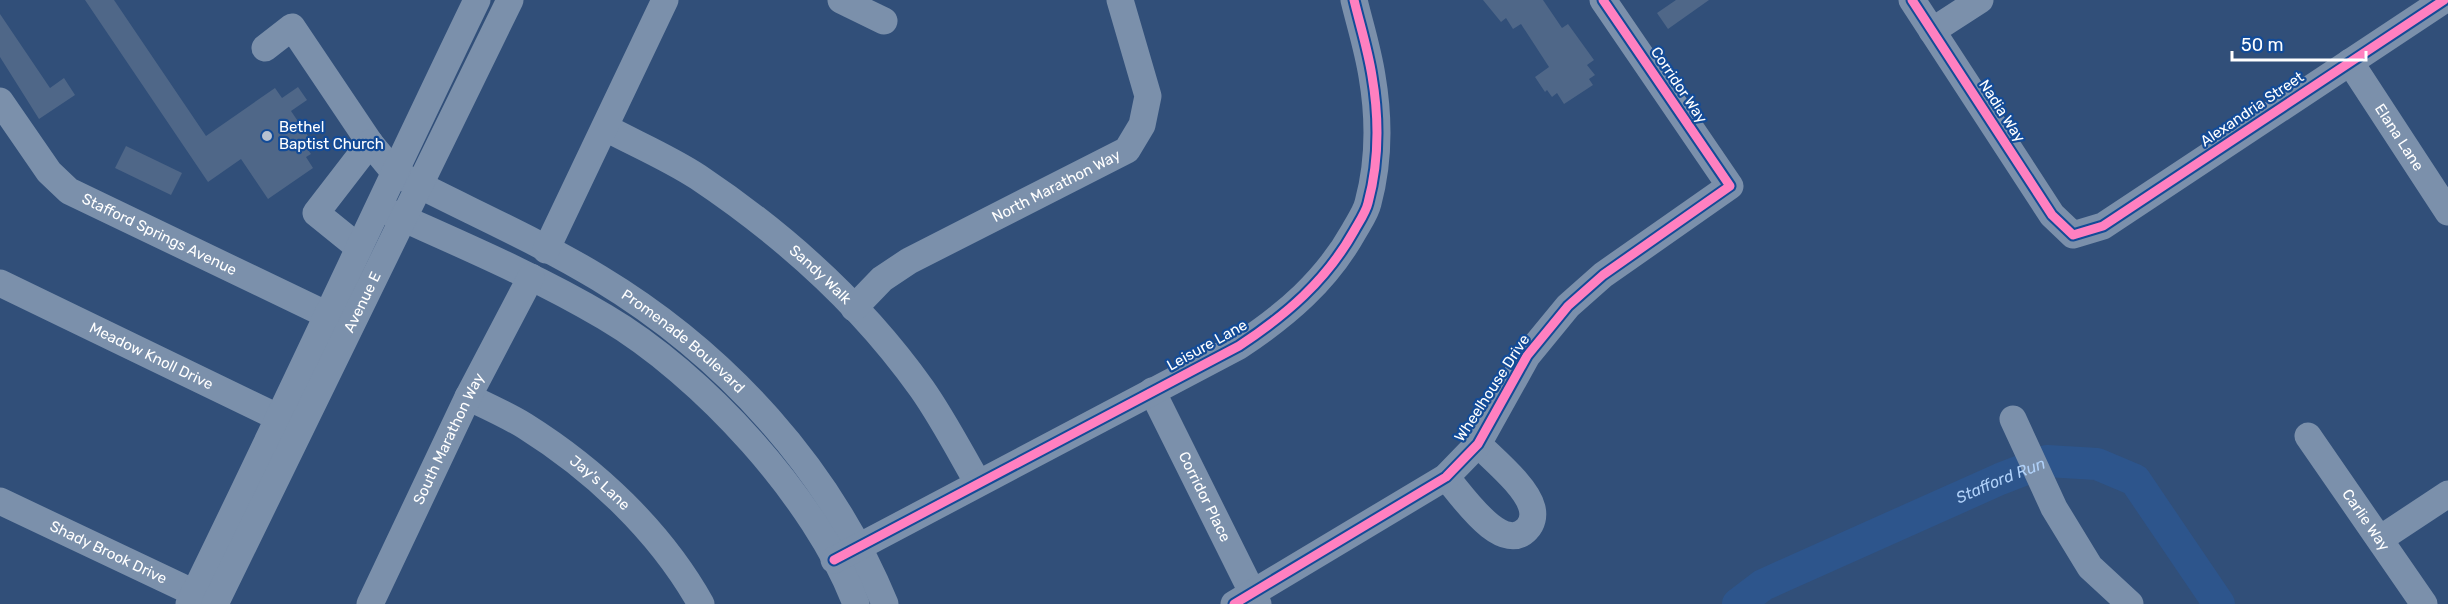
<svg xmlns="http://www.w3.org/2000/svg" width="2448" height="604" font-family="Rubik,sans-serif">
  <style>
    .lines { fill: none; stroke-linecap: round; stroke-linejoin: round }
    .river { stroke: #2d558c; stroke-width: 32 }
    .building { fill: #4f6788 }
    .minor { stroke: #7b90ab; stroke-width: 27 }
    .cycleway-casing { stroke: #134b97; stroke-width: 13 }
    .cycleway { stroke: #ff80c0; stroke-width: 9 }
    .poi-dot { fill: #b7c1d0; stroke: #134b97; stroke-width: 2 }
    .labels { text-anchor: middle; stroke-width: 4.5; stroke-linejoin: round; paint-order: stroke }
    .street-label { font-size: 15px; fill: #fff; stroke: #134b97 }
    .poi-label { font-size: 15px; fill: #fff; stroke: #134b97; text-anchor: start }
    .water-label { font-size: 16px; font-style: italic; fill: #b0d1f9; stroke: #134b97 }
  </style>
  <rect width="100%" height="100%" fill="#314f79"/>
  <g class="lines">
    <path class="river" id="s1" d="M 1738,604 L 1763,585 L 2000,479 L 2047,461 L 2097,464 L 2135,480 L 2219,604"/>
  </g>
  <g class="building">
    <path d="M 85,0 L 114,0 L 206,136 L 275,88 L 282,98 L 298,87 L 307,100 L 291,111 L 314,145 L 308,150 L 311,154 L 306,157 L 313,168 L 268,199 L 241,159 L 208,182 Z"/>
    <path d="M 1483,0 L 1543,0 L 1562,28 L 1568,24 L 1594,60 L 1587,65 L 1595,75 L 1589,79 L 1593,85 L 1564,104 L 1557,93 L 1552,97 L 1547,90 L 1545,92 L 1535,77 L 1549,67 L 1521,24 L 1513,29 L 1506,18 L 1501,22 Z"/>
    <path d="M 1676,0 L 1709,0 L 1668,29 L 1657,13 Z"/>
    <path d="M 0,14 L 50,88 L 64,78 L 75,95 L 39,119 L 0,57 Z"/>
    <path d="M 126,146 L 182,173 L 171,195 L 115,168 Z"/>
  </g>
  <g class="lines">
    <g class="minor">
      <path d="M 841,0 L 884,21"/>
      <path d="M 1912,0 L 2052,215 L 2073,235 L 2103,226 L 2444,0"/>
      <path d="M 1932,31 L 1980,0"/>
      <path id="s2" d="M 265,48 L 292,27 L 370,143 L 394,172 C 460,207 535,239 599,278 C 725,354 829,468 885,604"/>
      <path id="s3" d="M 2350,62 L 2448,212"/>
      <path id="s4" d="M 0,101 L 49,172 L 69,191 L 344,323"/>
      <path id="s5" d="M 606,128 C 636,144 669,158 698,177 C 783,234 863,306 922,389 C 943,419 960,452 978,483"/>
      <path d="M 389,212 C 462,245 536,276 605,317 C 702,374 816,498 856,604"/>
      <path d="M 358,247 L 316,213 L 370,143"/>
      <path d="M 546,250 L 665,0"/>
      <path id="s6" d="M 0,283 L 296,426"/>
      <path id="s7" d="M 854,308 L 882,279 L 909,261 L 1127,150 L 1142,125 L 1148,96 L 1120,0"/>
      <path id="s8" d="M 1152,391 L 1258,604"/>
      <path id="s9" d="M 468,397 C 487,406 507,415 525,426 C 595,470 660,531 701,604"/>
      <path d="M 2013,419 L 2054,508 L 2090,567 L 2130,604"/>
      <path id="s10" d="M 2308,436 L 2424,604"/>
      <path d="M 1446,477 C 1461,494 1502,556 1527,529 C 1532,524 1534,516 1532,508 C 1527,487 1494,460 1478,444"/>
      <path id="s11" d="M 0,501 L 209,600"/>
      <path d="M 2380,539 L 2448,494"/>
      <path d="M 834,560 L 1239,346 C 1286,315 1326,281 1354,231 C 1359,222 1366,212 1368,203 C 1379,162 1379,117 1372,76 C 1368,50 1360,25 1354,0"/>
      <path d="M 189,604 C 287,404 380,201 477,0"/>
      <path id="s12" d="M 215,604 L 510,0"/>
      <path id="s13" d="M 370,604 L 468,397 L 531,277"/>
      <path d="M 1234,604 L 1446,477 L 1478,444 L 1527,356 L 1568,306 L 1603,275 L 1730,186 L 1603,0"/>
    </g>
    <g class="cycleway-casing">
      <g id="cycleway">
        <path d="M 1912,0 L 2052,215 L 2073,235 L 2103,226 L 2444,0"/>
        <path d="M 834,560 L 1239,346 C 1286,315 1326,281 1354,231 C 1359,222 1366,212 1368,203 C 1379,162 1379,117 1372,76 C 1368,50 1360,25 1354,0"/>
        <path d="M 1234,604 L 1446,477 L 1478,444 L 1527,356 L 1568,306 L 1603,275 L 1730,186 L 1603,0"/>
      </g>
    </g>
    <use href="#cycleway" class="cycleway"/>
  </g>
  <circle class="poi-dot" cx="267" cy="136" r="6"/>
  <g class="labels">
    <g class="street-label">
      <text transform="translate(1679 85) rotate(56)" y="5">Corridor Way</text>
      <text transform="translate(2252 109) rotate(-34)" y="5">Alexandria Street</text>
      <text transform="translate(2002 111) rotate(57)" y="5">Nadia Way</text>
      <text dy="5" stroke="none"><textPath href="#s3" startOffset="90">Elana Lane</textPath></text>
      <text dy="5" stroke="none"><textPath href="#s7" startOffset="238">North Marathon Way</textPath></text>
      <text dy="5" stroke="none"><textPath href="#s4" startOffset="214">Stafford Springs Avenue</textPath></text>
      <text dy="5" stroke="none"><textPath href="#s5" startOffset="261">Sandy Walk</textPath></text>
      <text dy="5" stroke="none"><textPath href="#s12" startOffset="336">Avenue E</textPath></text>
      <text dy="5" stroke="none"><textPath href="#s2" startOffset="548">Promenade Boulevard</textPath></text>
      <text transform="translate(1207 345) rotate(-29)" y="5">Leisure Lane</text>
      <text dy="5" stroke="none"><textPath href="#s6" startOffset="168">Meadow Knoll Drive</textPath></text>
      <text transform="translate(1492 388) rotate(-57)" y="5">Wheelhouse Drive</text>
      <text dy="5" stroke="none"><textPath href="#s13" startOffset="183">South Marathon Way</textPath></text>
      <text dy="5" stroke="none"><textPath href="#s9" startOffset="158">Jay's Lane</textPath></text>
      <text dy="5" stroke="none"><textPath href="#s8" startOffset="118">Corridor Place</textPath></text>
      <text dy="5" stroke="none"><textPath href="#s10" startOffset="102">Carlie Way</textPath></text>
      <text dy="5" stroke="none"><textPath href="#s11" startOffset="120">Shady Brook Drive</textPath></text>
    </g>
    <g class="poi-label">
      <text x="279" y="132">Bethel<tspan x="279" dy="17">Baptist Church</tspan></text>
    </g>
    <g class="water-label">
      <text dy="6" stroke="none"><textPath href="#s1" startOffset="291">Stafford Run</textPath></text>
    </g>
  </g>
  <path d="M2232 51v9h134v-9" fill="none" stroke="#ffffff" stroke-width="3"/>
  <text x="2241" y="51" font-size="18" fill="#ffffff" stroke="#134b97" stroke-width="4.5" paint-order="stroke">50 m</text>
</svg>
